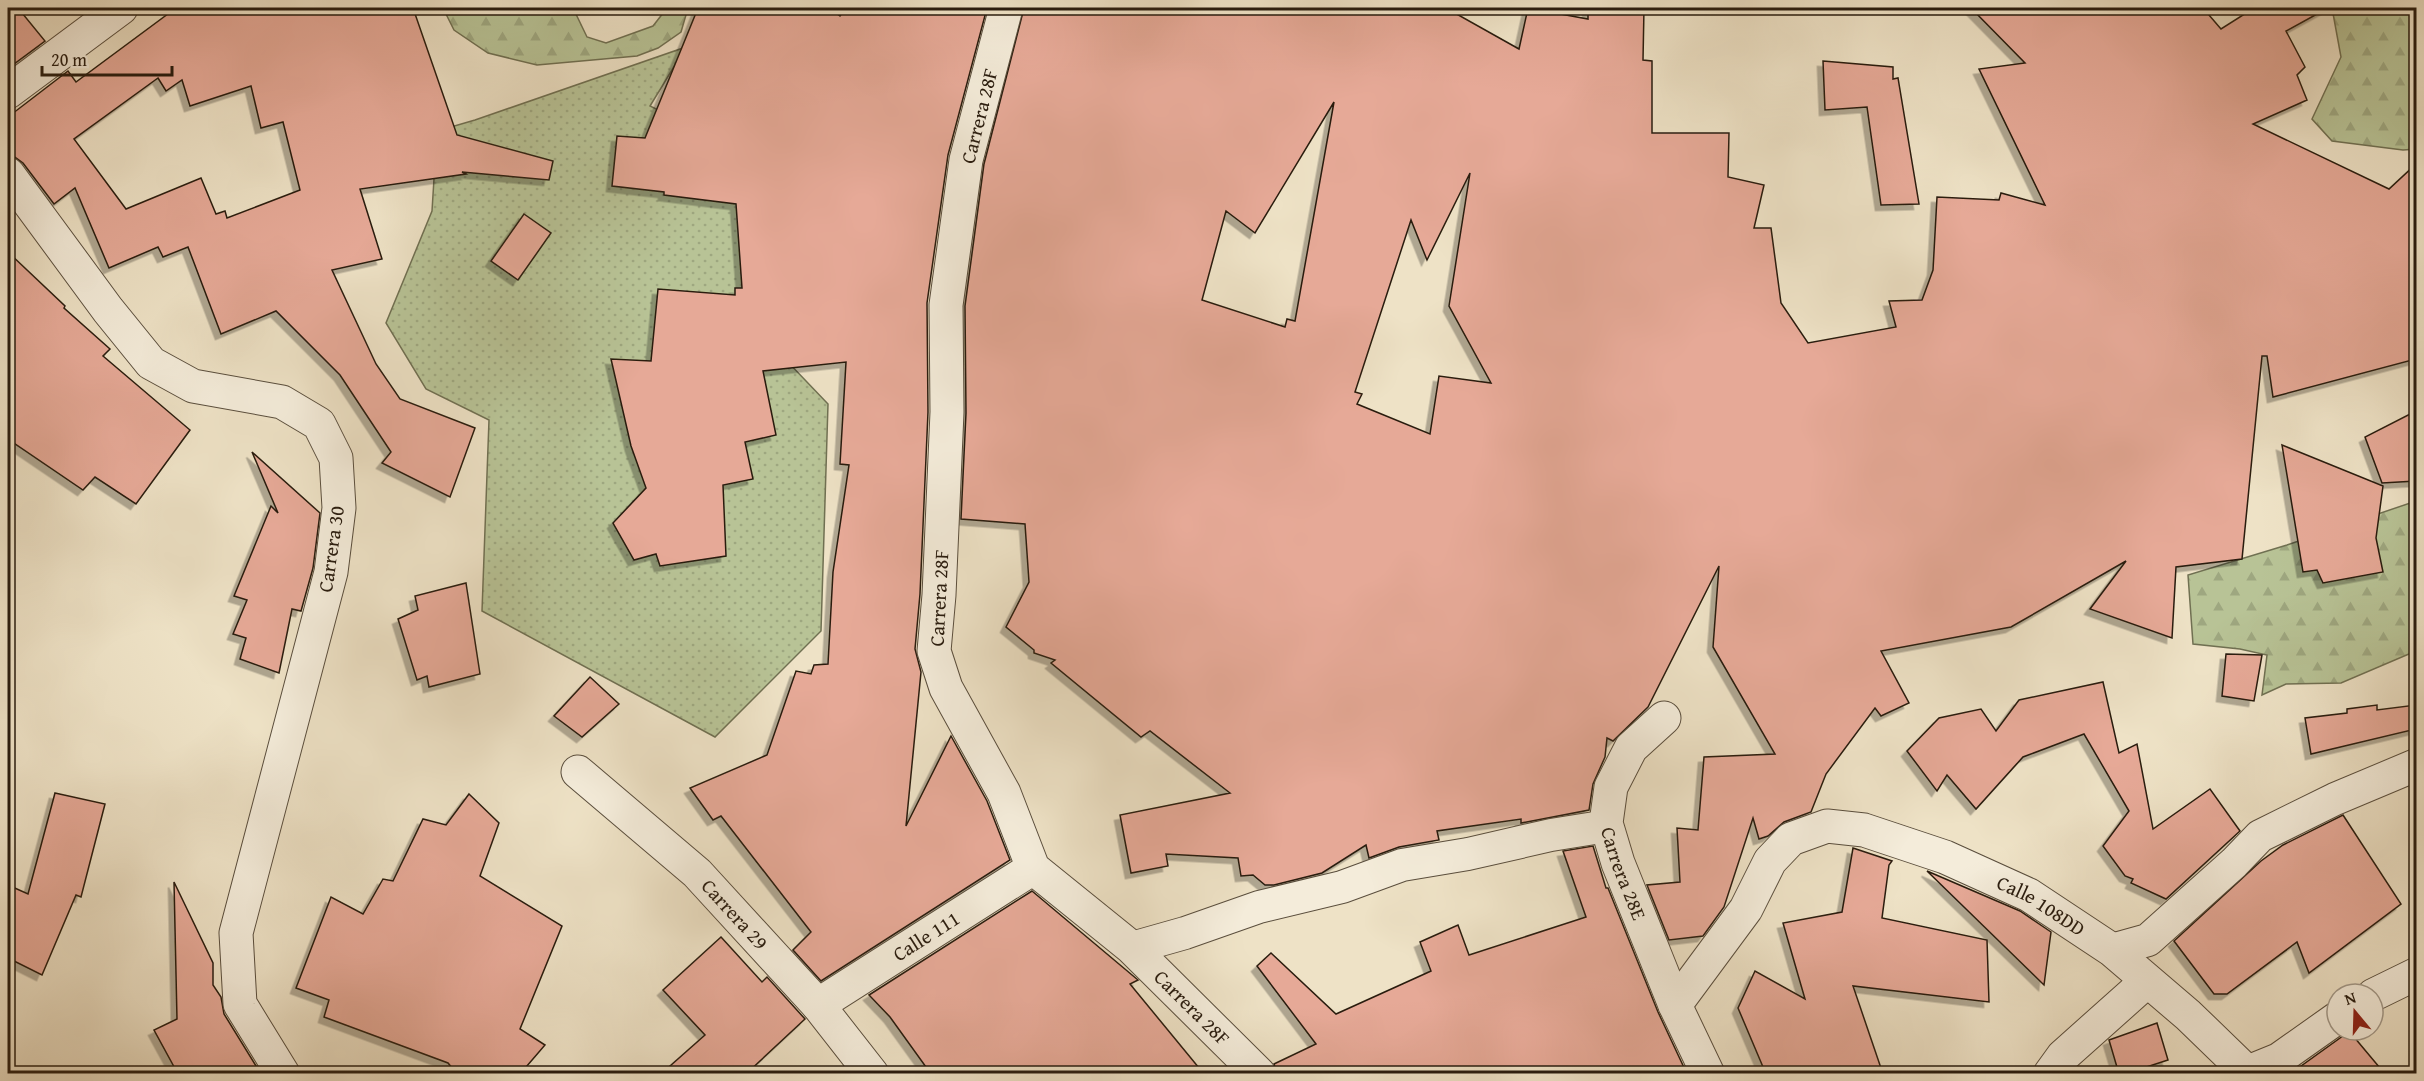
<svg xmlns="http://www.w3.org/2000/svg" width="2424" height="1081" font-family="'Gentium Book Plus',serif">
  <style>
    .forest { fill: url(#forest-firs); stroke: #707052; stroke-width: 1.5 }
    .park { fill: url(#park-dots); stroke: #707052; stroke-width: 1.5 }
    .building { fill: #e6a997; stroke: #291c0f; stroke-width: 1.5; fill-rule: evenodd; filter: url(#shadow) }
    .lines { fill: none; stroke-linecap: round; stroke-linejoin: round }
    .pedestrian-casing { stroke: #5a4e3d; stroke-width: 34 }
    .minor-casing { stroke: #5a4e3d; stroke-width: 35 }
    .tertiary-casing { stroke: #5a4e3d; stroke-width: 35 }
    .pedestrian { stroke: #f4ecda; stroke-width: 32 }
    .minor { stroke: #f4ecda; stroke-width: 33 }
    .tertiary { stroke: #f4ecda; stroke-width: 33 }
    .labels { text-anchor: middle; stroke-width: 4.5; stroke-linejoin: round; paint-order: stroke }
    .street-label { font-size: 20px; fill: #291c0f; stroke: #f4ecda }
  </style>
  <defs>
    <pattern id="forest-firs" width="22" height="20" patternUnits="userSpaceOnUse" patternTransform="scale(1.5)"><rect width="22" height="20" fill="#b8c396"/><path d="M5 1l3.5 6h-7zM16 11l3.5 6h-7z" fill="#9ea780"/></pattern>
    <pattern id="park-dots" width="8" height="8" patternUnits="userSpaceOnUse" patternTransform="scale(1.5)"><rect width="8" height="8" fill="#b8c396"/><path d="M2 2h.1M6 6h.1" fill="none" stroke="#9ea780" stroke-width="1.8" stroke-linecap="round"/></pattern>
    <filter id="shadow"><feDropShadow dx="-5.5" dy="5.5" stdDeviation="0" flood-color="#0004"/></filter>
  </defs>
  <rect width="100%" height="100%" fill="#eee2c6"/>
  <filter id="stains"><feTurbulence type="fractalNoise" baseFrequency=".00333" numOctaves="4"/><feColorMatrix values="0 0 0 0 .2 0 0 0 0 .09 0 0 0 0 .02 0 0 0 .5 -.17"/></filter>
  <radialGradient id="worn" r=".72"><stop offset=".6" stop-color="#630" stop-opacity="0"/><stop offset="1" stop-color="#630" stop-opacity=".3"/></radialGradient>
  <g class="forest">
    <path d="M 443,8 L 573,8 L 587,37 L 606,43 L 653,26 L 667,8 L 688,8 L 681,32 L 658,48 L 637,56 L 537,65 L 488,53 L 454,30 Z"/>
    <path d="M 2332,8 L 2416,8 L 2416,149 L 2403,150 L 2332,141 L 2312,119 L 2341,57 Z"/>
    <path d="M 2416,501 L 2416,651 L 2341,683 L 2286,684 L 2262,695 L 2267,655 L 2240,649 L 2193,644 L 2188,575 L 2287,545 Z"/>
  </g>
  <path class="park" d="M 686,47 L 650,106 L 777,169 L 784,358 L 828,404 L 821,631 L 715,737 L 482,611 L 489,420 L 426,389 L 386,323 L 432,211 L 437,131 L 475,120 Z"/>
  <g class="building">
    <path d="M 8,8 L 18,8 L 45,41 L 14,64 L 8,56 Z"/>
    <path d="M 176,8 L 413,8 L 457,135 L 553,161 L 549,180 L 462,172 L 466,174 L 360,189 L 382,259 L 332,270 L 376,364 L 400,399 L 475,428 L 450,497 L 382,463 L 391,452 L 340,375 L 276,311 L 221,334 L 188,247 L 163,257 L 158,247 L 109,268 L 75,188 L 54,204 L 23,163 L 8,152 L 8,117 L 68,71 L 76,82 ZM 158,78 L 166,91 L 182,80 L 190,106 L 251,86 L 261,128 L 283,122 L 300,190 L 227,218 L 225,211 L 216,214 L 201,178 L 126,209 L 74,139 Z"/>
    <path d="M 698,8 L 829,8 L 840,16 L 846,8 L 987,8 L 948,155 L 927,303 L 928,412 L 920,594 L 915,649 L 921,672 L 906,826 L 951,736 L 987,801 L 1010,860 L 821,981 L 793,950 L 811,932 L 721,816 L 713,820 L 690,788 L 767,755 L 796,671 L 811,674 L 814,665 L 828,664 L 833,572 L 849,465 L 840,464 L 846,362 L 763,371 L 776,435 L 745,442 L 753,479 L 723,485 L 726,556 L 660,566 L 656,554 L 634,560 L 613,523 L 646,488 L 631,446 L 611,359 L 651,361 L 658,289 L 735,295 L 735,288 L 742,288 L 736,204 L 664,195 L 664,192 L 612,186 L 617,136 L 645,138 Z"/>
    <path d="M 1024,8 L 1446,8 L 1519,49 L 1528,8 L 1588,19 L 1588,8 L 1644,8 L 1643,60 L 1652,61 L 1652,133 L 1729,133 L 1728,177 L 1764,185 L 1754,228 L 1771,228 L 1781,303 L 1808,343 L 1896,327 L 1889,301 L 1922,300 L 1933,270 L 1937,197 L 1999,200 L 2001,193 L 2045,205 L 1979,69 L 2025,63 L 1971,8 L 2203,8 L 2221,29 L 2254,8 L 2328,8 L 2286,31 L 2305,67 L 2297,75 L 2307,100 L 2253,124 L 2389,189 L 2416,164 L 2416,359 L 2273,397 L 2267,356 L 2262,356 L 2242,559 L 2176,567 L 2172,638 L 2090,609 L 2126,561 L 2011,627 L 1881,651 L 1909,703 L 1881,716 L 1875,708 L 1826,774 L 1811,812 L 1784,822 L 1768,836 L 1759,839 L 1753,818 L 1724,907 L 1703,936 L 1669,940 L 1647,885 L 1680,882 L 1677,828 L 1698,830 L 1704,757 L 1775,754 L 1713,647 L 1719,566 L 1648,707 L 1613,741 L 1607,738 L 1605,757 L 1593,784 L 1589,810 L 1521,823 L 1521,819 L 1437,831 L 1439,840 L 1399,847 L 1369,858 L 1366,845 L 1322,873 L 1274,885 L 1265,885 L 1253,875 L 1241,876 L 1238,858 L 1166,854 L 1168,866 L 1131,873 L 1120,815 L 1230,793 L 1150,731 L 1141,737 L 1051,663 L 1055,660 L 1034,653 L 1034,650 L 1006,627 L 1029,582 L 1025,524 L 961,519 L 966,413 L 965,306 L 984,164 ZM 1334,102 L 1295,321 L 1287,319 L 1285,327 L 1202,300 L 1226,211 L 1255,233 ZM 1470,173 L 1449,306 L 1491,383 L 1439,376 L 1430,434 L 1357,404 L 1362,394 L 1355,392 L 1411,220 L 1427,260 Z"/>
    <path d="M 1823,61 L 1893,67 L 1893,79 L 1898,78 L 1919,204 L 1881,205 L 1867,107 L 1825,110 Z"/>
    <path d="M 524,214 L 551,233 L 518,280 L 491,261 Z"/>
    <path d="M 8,252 L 65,306 L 64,308 L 110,349 L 103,356 L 190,430 L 136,504 L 95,477 L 83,490 L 8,439 Z"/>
    <path d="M 2416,411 L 2416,481 L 2382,483 L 2365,437 Z"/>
    <path d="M 2282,445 L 2383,486 L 2376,538 L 2383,572 L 2323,583 L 2317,570 L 2303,572 Z"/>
    <path d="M 252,452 L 320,513 L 313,568 L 301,611 L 292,609 L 279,673 L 240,659 L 246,638 L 233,634 L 247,600 L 234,596 L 271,506 L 278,513 Z"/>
    <path d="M 466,583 L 480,674 L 429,687 L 427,676 L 417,680 L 398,619 L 418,610 L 415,596 Z"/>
    <path d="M 2226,654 L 2262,655 L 2254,701 L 2222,696 Z"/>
    <path d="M 590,677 L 619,704 L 582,737 L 554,716 Z"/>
    <path d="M 2103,682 L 2119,753 L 2137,744 L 2153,829 L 2210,789 L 2240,831 L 2166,899 L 2131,883 L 2133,879 L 2125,876 L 2103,846 L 2129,811 L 2084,734 L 2023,757 L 1976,809 L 1947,775 L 1937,791 L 1907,751 L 1939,718 L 1981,709 L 1996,731 L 2019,700 Z"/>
    <path d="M 2377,705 L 2377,710 L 2416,705 L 2416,729 L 2311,754 L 2305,718 L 2347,713 L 2347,709 Z"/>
    <path d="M 55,793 L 105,804 L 81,897 L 76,895 L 42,975 L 8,958 L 8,885 L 28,894 Z"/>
    <path d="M 469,794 L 499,823 L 480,876 L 562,926 L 520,1029 L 545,1045 L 520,1074 L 457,1074 L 448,1063 L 324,1017 L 329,1000 L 296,988 L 331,897 L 363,914 L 383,879 L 393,881 L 423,819 L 446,825 Z"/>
    <path d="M 2343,815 L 2401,904 L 2309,973 L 2297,942 L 2227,994 L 2214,994 L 2174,941 L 2261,861 L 2283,845 Z"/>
    <path d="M 1593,846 L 1606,888 L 1608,888 L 1658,1012 L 1687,1074 L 1277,1074 L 1274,1064 L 1316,1044 L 1257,966 L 1271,953 L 1336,1014 L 1431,971 L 1420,942 L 1458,925 L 1469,955 L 1586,917 L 1563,851 Z"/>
    <path d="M 1853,848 L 1892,861 L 1889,865 L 1882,918 L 1987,940 L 1989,1002 L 1853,986 L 1883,1074 L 1766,1074 L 1738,1008 L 1755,971 L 1805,999 L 1783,923 L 1842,912 Z"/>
    <path d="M 1927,871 L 2020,911 L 2051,932 L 2044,985 Z"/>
    <path d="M 174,882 L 213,963 L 213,985 L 221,997 L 224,1014 L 261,1074 L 178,1074 L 154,1030 L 177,1019 Z"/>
    <path d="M 1032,891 L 1138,980 L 1130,984 L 1204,1074 L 931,1074 L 890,1017 L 869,995 Z"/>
    <path d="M 721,937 L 762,982 L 767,977 L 805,1019 L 746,1074 L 661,1074 L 705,1035 L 663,990 Z"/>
    <path d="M 2157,1023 L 2168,1060 L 2125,1074 L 2119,1074 L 2109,1040 Z"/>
    <path d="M 2349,1031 L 2385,1074 L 2290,1074 L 2347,1033 Z"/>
  </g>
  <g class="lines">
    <g class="pedestrian-casing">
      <g id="pedestrian">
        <path d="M 1132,948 L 1185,933 L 1259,907 L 1342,887 L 1402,865 L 1468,854 L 1551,835 L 1601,827 L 1606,823"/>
        <path d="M 2112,950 L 2148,940 L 2234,863 L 2260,836 L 2335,799 L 2416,765"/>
        <path d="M 2373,995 L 2416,974"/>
        <path d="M 2247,1072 L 2279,1059 L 2337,1018"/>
      </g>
    </g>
    <g class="minor-casing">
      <g id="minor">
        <path id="s1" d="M 1006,8 L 966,160 L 946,305 L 947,412 L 939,595 L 934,651 L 946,688 L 1004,793 L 1033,868 L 1132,948 L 1259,1074"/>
        <path d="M 8,92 L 121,8"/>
        <path id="s2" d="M 1664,718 L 1631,748 L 1611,787 L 1606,823 L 1618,863 L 1675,1005 L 1708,1074"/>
        <path id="s3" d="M 578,772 L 697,873 L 818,1005 L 872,1074"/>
        <path id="s4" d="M 818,1005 L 1033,868"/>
        <path id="s5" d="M 1675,1005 L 1746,909 L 1770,861 L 1791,839 L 1827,826 L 1864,830 L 1945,857 L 2029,895 L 2112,950 L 2188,1015 L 2249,1074"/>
        <path d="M 2050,1074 L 2063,1056 L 2147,981"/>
      </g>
    </g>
    <g class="tertiary-casing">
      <path id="tertiary" d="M 8,174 L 108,310 L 151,363 L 193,386 L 282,402 L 319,424 L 336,458 L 339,508 L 331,572 L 236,933 L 240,1004 L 283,1074"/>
    </g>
    <use href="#pedestrian" class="pedestrian"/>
    <use href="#minor" class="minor"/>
    <use href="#tertiary" class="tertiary"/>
  </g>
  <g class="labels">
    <g class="street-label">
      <text transform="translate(979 116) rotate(-76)" y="7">Carrera 28F</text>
      <text transform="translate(331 549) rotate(-82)" y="7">Carrera 30</text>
      <text transform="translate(939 598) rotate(-87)" y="7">Carrera 28F</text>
      <text dy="7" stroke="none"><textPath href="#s2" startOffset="178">Carrera 28E</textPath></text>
      <text dy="7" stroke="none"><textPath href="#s5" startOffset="472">Calle 108DD</textPath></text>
      <text dy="7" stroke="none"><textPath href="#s3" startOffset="212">Carrera 29</textPath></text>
      <text dy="7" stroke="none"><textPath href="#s4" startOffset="128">Calle 111</textPath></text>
      <text dy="7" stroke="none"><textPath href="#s1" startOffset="1101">Carrera 28F</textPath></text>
    </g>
  </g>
  <rect width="2424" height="1081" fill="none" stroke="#eee2c6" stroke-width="30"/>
  <rect x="9" y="9" width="2406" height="1063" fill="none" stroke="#291c0f" stroke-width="3"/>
  <rect x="15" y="15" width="2394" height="1051" fill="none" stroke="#291c0f" stroke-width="1.5"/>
  <g transform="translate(2355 1012) rotate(341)"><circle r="28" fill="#f4ecda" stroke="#a39989" stroke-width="1.5"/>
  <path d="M0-4.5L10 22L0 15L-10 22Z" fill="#8f2418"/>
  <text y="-9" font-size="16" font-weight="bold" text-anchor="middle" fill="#291c0f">N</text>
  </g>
  <path d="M42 66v9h130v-9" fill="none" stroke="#291c0f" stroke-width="3"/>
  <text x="51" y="66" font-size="18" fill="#291c0f" stroke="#f4ecda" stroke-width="4.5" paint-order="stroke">20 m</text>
  <rect width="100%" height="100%" filter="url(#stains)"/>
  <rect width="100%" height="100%" fill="url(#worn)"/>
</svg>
